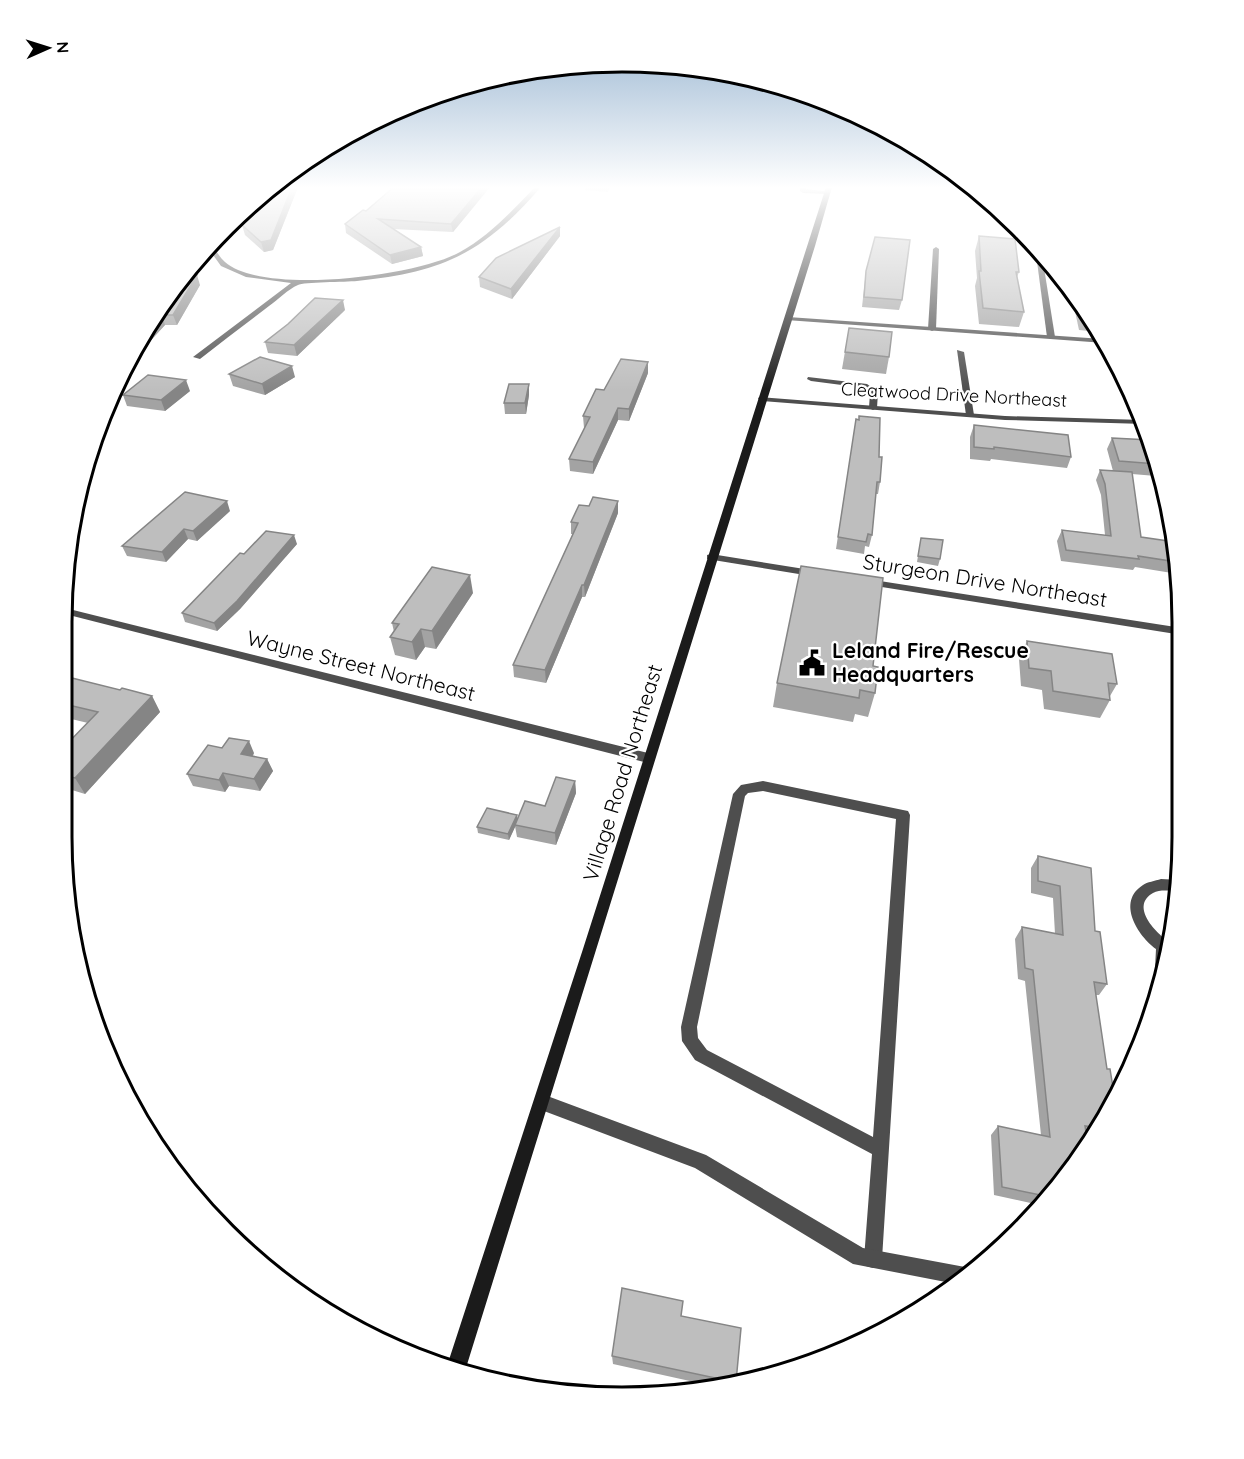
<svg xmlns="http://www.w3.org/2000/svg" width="1244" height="1459" font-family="Quicksand,sans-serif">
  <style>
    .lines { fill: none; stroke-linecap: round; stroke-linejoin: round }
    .service { fill: #4e4e4e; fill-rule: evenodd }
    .minor { fill: #4e4e4e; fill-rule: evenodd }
    .secondary { fill: #1b1b1b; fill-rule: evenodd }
    .wall { fill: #a3a3a3 }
    .shaded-wall { fill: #858585 }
    .building { fill: #bebebe; stroke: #858585; stroke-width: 1.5 }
    .labels { text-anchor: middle; stroke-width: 4.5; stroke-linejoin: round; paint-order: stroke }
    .far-street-label { font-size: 18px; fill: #000; stroke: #fff }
    .street-label { font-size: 21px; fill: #000; stroke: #fff }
    .poi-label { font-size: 21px; font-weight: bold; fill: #000; stroke: #fff; text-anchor: start }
    .rim { fill: none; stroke: #000; stroke-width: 3 }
  </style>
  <rect width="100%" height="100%" fill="#fff"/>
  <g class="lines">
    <g class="service">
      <path d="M 800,187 L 806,187 L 806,189 L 830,192 L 827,194 L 803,193 L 800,191 Z"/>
      <path d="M 936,247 L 939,249 L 936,329 L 932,331 L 928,329 L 933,249 Z"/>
      <path d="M 1039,252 L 1042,255 L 1055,337 L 1051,339 L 1047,337 L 1036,254 Z"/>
      <path d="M 957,350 L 964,352 L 974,415 L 970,417 L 966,415 Z"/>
      <path d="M 808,377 L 867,384 L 878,392 L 877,408 L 873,410 L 869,408 L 870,393 L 865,388 L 811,381 L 807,379 Z"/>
      <path d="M 763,781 L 903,810 L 908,811 L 910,815 L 882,1259 L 880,1266 L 873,1268 L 866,1266 L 864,1259 L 872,1154 L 695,1060 L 682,1041 L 681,1027 L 733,794 L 741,785 ZM 763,791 L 896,819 L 873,1137 L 707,1050 L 698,1038 L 697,1027 L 745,796 L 748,793 Z"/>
    </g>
    <g class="minor">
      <path d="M 535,187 L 541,187 C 484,253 443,272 357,281 C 346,282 303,282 298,285 C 288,289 278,300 269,306 C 246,324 223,341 200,359 L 193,357 L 291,283 L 246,277 L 221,266 L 208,248 L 211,244 C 216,250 220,258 225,262 C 263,296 418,276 460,252 C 489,236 512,211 535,187 Z"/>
      <path d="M 788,317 L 1103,339 L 1105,343 L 786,320 L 786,318 Z"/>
      <path d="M 759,397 L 1005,416 L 1143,420 L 1145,424 L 1005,420 L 762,401 L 758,399 Z"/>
      <path d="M 711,554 L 817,571 L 822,574 L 817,577 L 707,559 L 707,555 Z"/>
      <path d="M 867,579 L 1182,628 L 1182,635 L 863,584 L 863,580 Z"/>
      <path d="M 65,608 L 648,753 L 652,755 L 654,758 L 652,761 L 648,763 L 65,614 Z"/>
      <path d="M 1161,879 L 1180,880 L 1178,891 C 1170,891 1160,889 1153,893 C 1130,906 1155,932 1168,941 L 1161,975 L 1157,974 L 1155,969 L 1156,949 C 1138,936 1116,902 1143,885 C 1147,882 1155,881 1161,879 Z"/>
      <path d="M 542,1094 L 706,1155 L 863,1248 L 965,1267 L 972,1270 L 956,1284 L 853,1264 L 695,1168 L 536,1108 L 534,1102 L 536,1096 Z"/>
    </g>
    <path class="secondary" d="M 826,187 L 832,187 L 815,246 L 465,1371 L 464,1373 L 446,1369 L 583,949 Z"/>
  </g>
  <g class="wall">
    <path d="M 275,187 L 298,187 L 273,250 L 264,252 L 245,235 L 242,225 L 275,194 L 263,194 Z"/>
    <path d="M 394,187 L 499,187 L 490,187 L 453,232 L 393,229 L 421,247 L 423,256 L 392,264 L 346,233 L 345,224 L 366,211 Z"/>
    <path d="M 585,187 L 610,187 L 608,192 L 585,190 Z"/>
    <path d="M 560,227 L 560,236 L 512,299 L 480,287 L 479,277 Z"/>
    <path d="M 979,236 L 1019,272 L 1017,277 L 1024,312 L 1019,327 L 979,324 L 975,286 L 977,278 L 975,251 Z"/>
    <path d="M 866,271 L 902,300 L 899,310 L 862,307 Z"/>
    <path d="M 177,281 L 200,285 L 177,325 L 165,325 L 141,351 L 134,351 Z"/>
    <path d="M 1070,288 L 1088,311 L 1099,332 L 1079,330 Z"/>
    <path d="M 345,310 L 297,356 L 268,353 L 265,342 Z"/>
    <path d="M 849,328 L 889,357 L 886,374 L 842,369 Z"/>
    <path d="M 648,373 L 629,421 L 618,420 L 593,474 L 570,471 L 569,459 L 585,428 L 584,428 L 583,416 L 604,390 Z"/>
    <path d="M 229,374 L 295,377 L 265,395 L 233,386 Z"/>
    <path d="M 190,391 L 165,411 L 127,406 L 123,395 Z"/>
    <path d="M 529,395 L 526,414 L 505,414 L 504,403 Z"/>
    <path d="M 856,419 L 879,457 L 880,482 L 878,494 L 876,494 L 872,535 L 869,547 L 865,546 L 864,554 L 836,549 Z"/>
    <path d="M 974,425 L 1071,457 L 1067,468 L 991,459 L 990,461 L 970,459 L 970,437 Z"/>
    <path d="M 1112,438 L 1150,440 L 1159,470 L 1156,476 L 1132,474 L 1141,537 L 1175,542 L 1178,574 L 1135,567 L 1133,570 L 1061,561 L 1057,541 L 1062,530 L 1105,535 L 1101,495 L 1096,480 L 1100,470 L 1113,471 L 1107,449 Z"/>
    <path d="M 230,511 L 197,541 L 188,539 L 166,562 L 127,556 L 122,546 Z"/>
    <path d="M 618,513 L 585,597 L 582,597 L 546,683 L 514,677 L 513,665 L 573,534 L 571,534 L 571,522 Z"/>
    <path d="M 921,538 L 940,559 L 938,566 L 917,562 Z"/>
    <path d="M 297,544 L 240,609 L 217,631 L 185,622 L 182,613 L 244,554 Z"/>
    <path d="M 473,593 L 436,649 L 425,647 L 416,660 L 395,655 L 390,637 L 394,632 L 392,623 Z"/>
    <path d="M 1027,641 L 1117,684 L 1110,696 L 1110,700 L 1100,718 L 1044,709 L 1042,690 L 1021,686 L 1019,659 Z"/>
    <path d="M 873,666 L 875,693 L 868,717 L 855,714 L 853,722 L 773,707 L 777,683 Z"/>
    <path d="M 64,676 L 120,690 L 152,696 L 160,712 L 85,794 L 62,787 L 63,748 L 88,723 L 63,717 Z"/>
    <path d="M 254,753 L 253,756 L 267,759 L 273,771 L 260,791 L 229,786 L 225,792 L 193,786 L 187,774 Z"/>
    <path d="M 575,781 L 576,793 L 556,845 L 517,837 L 515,826 L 509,840 L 478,833 L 477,827 L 518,819 L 545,806 Z"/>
    <path d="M 1038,856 L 1095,931 L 1107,984 L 1099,995 L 1096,995 L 1107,1118 L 1093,1138 L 1087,1137 L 1088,1145 L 1044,1206 L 994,1195 L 991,1135 L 998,1126 L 1041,1135 L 1025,981 L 1018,979 L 1015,939 L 1022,927 L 1055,934 L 1053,898 L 1031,893 L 1031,868 Z"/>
    <path d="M 612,1356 L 736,1382 L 717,1387 L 613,1364 Z"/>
  </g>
  <g class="shaded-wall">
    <path d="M 292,187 L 298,187 L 273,250 L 264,252 L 261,242 Z"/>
    <path d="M 482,187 L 490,187 L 453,232 L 451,224 Z"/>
    <path d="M 560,227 L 560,236 L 512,299 L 511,289 Z"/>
    <path d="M 421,247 L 423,256 L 392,264 L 390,255 Z"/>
    <path d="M 197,275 L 200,285 L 177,325 L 173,315 Z"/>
    <path d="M 343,300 L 345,310 L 297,356 L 294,345 Z"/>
    <path d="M 162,315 L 165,325 L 141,351 L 138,344 L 146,331 Z"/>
    <path d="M 648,362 L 648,373 L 629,421 L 629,409 Z"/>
    <path d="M 292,366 L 295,377 L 265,395 L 262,384 Z"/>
    <path d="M 186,380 L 190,391 L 165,411 L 161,400 Z"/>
    <path d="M 529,384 L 529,395 L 526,414 L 525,403 Z"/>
    <path d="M 618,408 L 618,420 L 593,474 L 593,462 Z"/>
    <path d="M 227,501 L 230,511 L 197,541 L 193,531 Z"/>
    <path d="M 618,501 L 618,513 L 585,597 L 584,585 Z"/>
    <path d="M 184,529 L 188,539 L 166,562 L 162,552 Z"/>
    <path d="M 294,535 L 297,544 L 240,609 L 217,631 L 214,623 Z"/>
    <path d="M 470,575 L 473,593 L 436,649 L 432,631 Z"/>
    <path d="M 582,585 L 582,597 L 546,683 L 545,670 Z"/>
    <path d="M 421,629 L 425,647 L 416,660 L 412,642 Z"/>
    <path d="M 152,696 L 160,712 L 85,794 L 75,778 Z"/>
    <path d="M 249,741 L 254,753 L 246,766 L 241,754 Z"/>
    <path d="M 267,759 L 273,771 L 260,791 L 254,779 Z"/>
    <path d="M 223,773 L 229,786 L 225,792 L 219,780 Z"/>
    <path d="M 575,781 L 576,793 L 556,845 L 555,833 Z"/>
    <path d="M 517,815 L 518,821 L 509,840 L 508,834 Z"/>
  </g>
  <g class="building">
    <path d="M 283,187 L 292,187 L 271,240 L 261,242 L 242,225 Z"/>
    <path d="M 394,187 L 482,187 L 451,224 L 378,219 L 421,247 L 390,255 L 345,224 L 363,210 L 366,211 Z"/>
    <path d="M 560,227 L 511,289 L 479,277 L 496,258 Z"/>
    <path d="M 979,236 L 1015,239 L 1019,272 L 1016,272 L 1024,312 L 983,308 L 979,271 L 981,271 Z"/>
    <path d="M 875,237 L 910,240 L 902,300 L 864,297 L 866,271 Z"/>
    <path d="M 197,275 L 173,315 L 162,315 L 146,331 L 177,281 L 182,276 Z"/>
    <path d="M 315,298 L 343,300 L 294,345 L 265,342 L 288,324 Z"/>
    <path d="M 1082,303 L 1088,311 L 1090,315 L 1084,314 Z"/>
    <path d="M 849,328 L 892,332 L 889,357 L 845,352 Z"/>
    <path d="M 260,357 L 292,366 L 262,384 L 229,374 Z"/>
    <path d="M 621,359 L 648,362 L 629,409 L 618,408 L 593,462 L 569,459 L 590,417 L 583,416 L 596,389 L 604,390 Z"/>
    <path d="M 148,375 L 186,380 L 161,400 L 123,395 Z"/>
    <path d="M 509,384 L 529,384 L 525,403 L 504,403 Z"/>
    <path d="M 859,416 L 880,418 L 879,457 L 882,457 L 880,482 L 877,482 L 872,535 L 868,534 L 866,542 L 838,537 L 856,419 L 859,420 Z"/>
    <path d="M 974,425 L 1068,435 L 1071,457 L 994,447 L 994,449 L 974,447 Z"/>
    <path d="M 1112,438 L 1150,440 L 1157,464 L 1119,461 Z"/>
    <path d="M 1100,470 L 1132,472 L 1141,537 L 1175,542 L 1177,562 L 1138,556 L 1139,559 L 1066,550 L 1062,530 L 1111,536 L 1105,484 Z"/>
    <path d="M 185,492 L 227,501 L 193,531 L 184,529 L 162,552 L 122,546 Z"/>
    <path d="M 593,497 L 618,501 L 584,585 L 582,585 L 545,670 L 513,665 L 578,523 L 571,522 L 579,505 L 589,506 Z"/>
    <path d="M 266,531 L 294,535 L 237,601 L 214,623 L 182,613 L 240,553 L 244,554 Z"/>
    <path d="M 921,538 L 943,540 L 940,559 L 918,556 Z"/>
    <path d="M 801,566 L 883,578 L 873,666 L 878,667 L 875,693 L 860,690 L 859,698 L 777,683 Z"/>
    <path d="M 432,567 L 470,575 L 432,631 L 421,629 L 412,642 L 390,637 L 399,624 L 392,623 Z"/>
    <path d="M 1027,641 L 1112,654 L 1117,684 L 1108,683 L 1110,700 L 1053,691 L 1051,671 L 1029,668 Z"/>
    <path d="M 64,676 L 120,690 L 122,688 L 152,696 L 75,778 L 63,775 L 63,748 L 98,712 L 64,704 Z"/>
    <path d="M 229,738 L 249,741 L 241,754 L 267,759 L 254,779 L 223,773 L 219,780 L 187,774 L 208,745 L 222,748 Z"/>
    <path d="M 556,777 L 575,781 L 555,833 L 515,825 L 525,801 L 545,806 Z"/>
    <path d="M 487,808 L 517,815 L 508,834 L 477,827 Z"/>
    <path d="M 1038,856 L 1091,868 L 1095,931 L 1100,932 L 1107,984 L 1094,982 L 1107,1069 L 1110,1069 L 1115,1100 L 1107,1118 L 1100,1128 L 1085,1126 L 1088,1145 L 1050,1197 L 1002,1187 L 998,1126 L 1050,1137 L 1033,970 L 1025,968 L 1022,927 L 1063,935 L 1060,886 L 1038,881 Z"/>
    <path d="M 622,1288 L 683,1301 L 681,1316 L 741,1328 L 736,1382 L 734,1382 L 612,1356 Z"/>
  </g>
  <linearGradient id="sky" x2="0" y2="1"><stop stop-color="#89aaca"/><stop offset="0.48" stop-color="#fff"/><stop offset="1" stop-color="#fff" stop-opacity="0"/></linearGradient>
  <rect width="1244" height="391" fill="url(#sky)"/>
  <defs>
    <g id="civic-bare" transform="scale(2.07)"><path d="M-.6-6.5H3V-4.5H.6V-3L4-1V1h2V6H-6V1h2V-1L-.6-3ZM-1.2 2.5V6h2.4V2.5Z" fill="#000" stroke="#fff" stroke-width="2.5" paint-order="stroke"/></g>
  </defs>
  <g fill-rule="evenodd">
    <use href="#civic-bare" x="812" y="663"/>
  </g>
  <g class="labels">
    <g class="far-street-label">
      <text transform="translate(954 395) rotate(3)" y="6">Cleatwood Drive Northeast</text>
    </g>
    <g class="street-label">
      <text transform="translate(985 581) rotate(9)" y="7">Sturgeon Drive Northeast</text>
      <text transform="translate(361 666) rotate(14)" y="7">Wayne Street Northeast</text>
      <text transform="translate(623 773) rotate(-73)" y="7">Village Road Northeast</text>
    </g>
    <g class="poi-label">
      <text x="832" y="658">Leland Fire/Rescue<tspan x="832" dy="24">Headquarters</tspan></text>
    </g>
  </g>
  <path d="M0 0H1244V1459H0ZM622 72H622A550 550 0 0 1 1172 622V837A550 550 0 0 1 622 1387H622A550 550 0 0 1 72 837V622A550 550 0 0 1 622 72Z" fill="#fff" fill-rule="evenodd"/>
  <path class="rim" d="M622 72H622A550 550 0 0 1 1172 622V837A550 550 0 0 1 622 1387H622A550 550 0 0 1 72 837V622A550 550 0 0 1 622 72Z"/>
  <g transform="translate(48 48) rotate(87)" stroke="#ffffff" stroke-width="4.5" paint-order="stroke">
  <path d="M0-4.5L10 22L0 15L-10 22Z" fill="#000000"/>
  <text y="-9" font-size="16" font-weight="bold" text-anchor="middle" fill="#000000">N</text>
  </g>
</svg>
